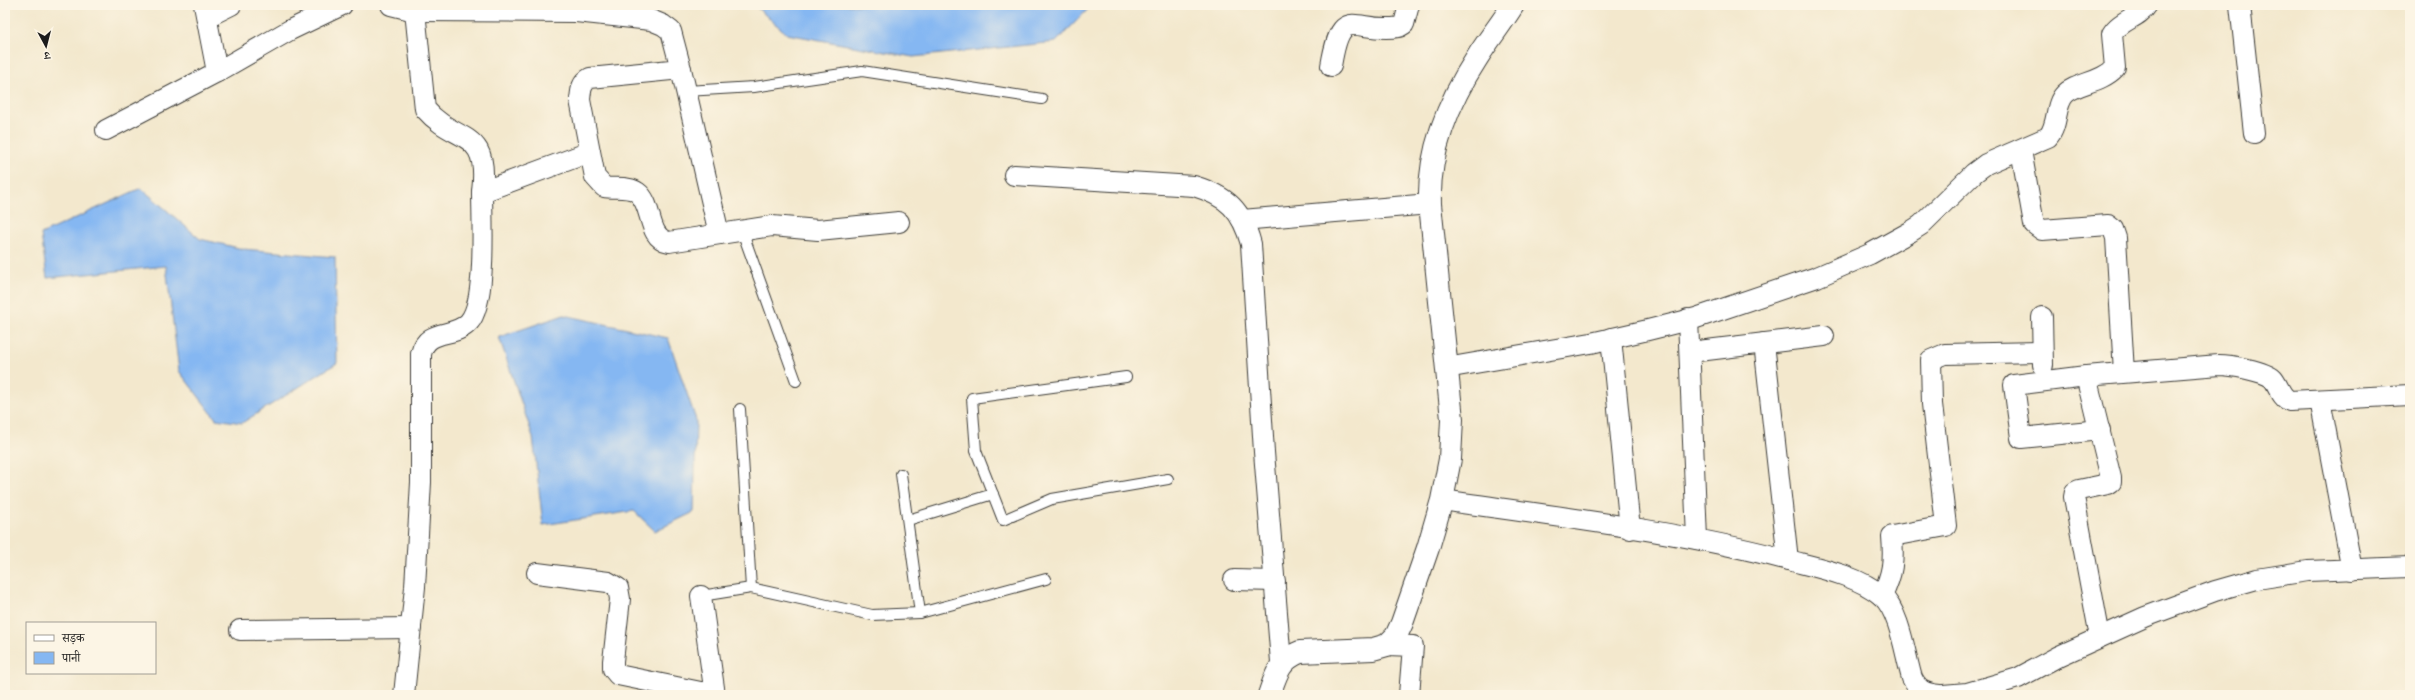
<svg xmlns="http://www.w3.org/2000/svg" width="2415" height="700" font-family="'IM FELL Great Primer','Noto Serif Devanagari',serif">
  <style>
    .water { fill: #85b7f2; stroke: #506a87 }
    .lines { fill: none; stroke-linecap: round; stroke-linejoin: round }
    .lane-casing { stroke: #3c3b37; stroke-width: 12 }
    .street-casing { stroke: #3c3b37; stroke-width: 22 }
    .secondary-casing { stroke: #3c3b37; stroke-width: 24 }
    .lane { stroke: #fff; stroke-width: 10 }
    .street { stroke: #fff; stroke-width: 20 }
    .secondary { stroke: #fff; stroke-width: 22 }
  </style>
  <rect width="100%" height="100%" fill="#fcf5e5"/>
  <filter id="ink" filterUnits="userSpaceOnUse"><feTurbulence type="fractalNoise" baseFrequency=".025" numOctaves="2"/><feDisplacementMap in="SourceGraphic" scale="8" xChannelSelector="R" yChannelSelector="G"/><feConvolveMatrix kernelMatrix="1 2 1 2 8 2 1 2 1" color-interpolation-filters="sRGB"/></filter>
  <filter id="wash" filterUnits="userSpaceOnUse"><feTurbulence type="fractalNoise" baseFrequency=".012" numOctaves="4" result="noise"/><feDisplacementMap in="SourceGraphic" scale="16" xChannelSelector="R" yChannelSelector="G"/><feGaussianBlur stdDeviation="0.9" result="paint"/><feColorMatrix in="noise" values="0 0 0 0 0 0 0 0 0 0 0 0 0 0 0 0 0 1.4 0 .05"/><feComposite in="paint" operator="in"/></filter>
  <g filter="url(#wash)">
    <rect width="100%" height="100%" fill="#f3e8cd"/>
    <g class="water">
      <path d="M 754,5 L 1092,5 L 1056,42 L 913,57 L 787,34 Z"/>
      <path d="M 141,188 L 200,239 L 243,249 L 335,257 L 337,363 L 242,423 L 216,419 L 179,371 L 166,266 L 47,278 L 41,234 Z"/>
      <path d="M 564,315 L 668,338 L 696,420 L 694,512 L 655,531 L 634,511 L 543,525 L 533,437 L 499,337 Z"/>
    </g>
  </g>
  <g filter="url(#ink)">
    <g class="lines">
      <g class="lane-casing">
        <g id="lane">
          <path d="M 686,91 L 754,87 L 862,71 L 1042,99"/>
          <path d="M 742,231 L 796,381"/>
          <path d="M 1126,377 L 972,398 L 976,451 L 1003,520 L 1052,499 L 1168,479"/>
          <path d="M 740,409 L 751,588"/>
          <path d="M 901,474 L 920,613"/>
          <path d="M 908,520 L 993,494"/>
          <path d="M 701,596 L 751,588 L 872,615 L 920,613 L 1046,579"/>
        </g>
      </g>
      <g class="street-casing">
        <g id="street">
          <path d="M 391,5 L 415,11 L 576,12 L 651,20 L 663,25 L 671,31 L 681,69 L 590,78 C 581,83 581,90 580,100 L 595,177 L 604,187 C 614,189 629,186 637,192 C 654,204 646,238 669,242 L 772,226 L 818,230 L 899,222"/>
          <path d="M 2240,5 L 2254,133"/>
          <path d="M 415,11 L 425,109 C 456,145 490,127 482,192 L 590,152"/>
          <path d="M 207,17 L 231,5"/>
          <path d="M 1331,66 C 1342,0 1355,35 1399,27 L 1404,24 L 1409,5"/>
          <path d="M 681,69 L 719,234"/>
          <path d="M 217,72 L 290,30 L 342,5"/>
          <path d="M 106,130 L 217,72 L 204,5"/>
          <path d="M 2021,150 L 2034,224 L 2042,230 L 2108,225 L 2113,229 L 2116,238 L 2124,372"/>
          <path d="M 1014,175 L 1194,186 C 1227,196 1242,210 1251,244 L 1264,452 L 1281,662"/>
          <path d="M 1242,220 L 1430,204"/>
          <path d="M 2042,317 L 2043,365"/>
          <path d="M 1688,319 L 1697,539"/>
          <path d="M 1611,338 L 1630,529"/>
          <path d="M 1764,343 L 1788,560"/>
          <path d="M 1690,352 L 1824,336"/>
          <path d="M 1446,368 L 1591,343 L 1648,330 L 1696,318 L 1817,277 L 1870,254 L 1910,232 L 1921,225 L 1974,173 L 1986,164 L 2048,137 C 2059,125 2054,105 2065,94 C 2076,83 2101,83 2115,68 L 2112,34 C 2120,20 2139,18 2147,5"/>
          <path d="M 2086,376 L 2111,478 L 2111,482 L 2108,484 L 2079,490 L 2075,492 L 2074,497 L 2100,637"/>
          <path d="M 2320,400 L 2352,570"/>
          <path d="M 2100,430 L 2021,438 L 2014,385 L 2086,376 L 2219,365 C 2230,365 2265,371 2273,379 C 2279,386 2281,398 2290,401 L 2410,395"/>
          <path d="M 1442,500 C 1560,517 1681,531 1796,562 C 1824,569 1860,577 1882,596 C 1900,612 1905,655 1912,678 C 1918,691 1925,693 1939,695"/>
          <path d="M 537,573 L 608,582 L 618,588 L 620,599 L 613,661 L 613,669 L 618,675 L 715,695"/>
          <path d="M 1234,580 L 1275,581"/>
          <path d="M 701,596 L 715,695"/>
          <path d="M 1882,596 C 1893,573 1894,561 1892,536 L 1946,526 L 1932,404 L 1931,360 L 1945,354 L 2042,352"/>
          <path d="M 240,630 L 411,628"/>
          <path d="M 1387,645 L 1413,646 L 1409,695"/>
          <path d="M 404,695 L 415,587 L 421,482 L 421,354 C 427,327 454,339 469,322 C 487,302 482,219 482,192"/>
          <path d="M 1943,695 L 1967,693 L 2018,678 L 2059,656 L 2145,617 L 2215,591 L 2257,579 L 2308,571 L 2410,567"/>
        </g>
      </g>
      <g class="secondary-casing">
        <path id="secondary" d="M 1269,695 C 1276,675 1279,660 1300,652 L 1373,649 L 1387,645 L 1396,636 L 1402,623 L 1428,548 L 1442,500 L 1450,459 L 1452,419 L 1430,204 C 1428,151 1449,101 1477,58 C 1488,40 1502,23 1513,5"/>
      </g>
      <use href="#lane" class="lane"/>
      <use href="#street" class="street"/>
      <use href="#secondary" class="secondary"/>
    </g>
  </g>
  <rect width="2415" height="700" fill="none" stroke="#fcf5e5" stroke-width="20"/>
  <rect x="26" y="622" width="130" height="52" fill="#fcf5e5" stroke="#a29e95"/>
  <rect x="34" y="635" width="20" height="6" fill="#ffffff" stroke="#a29e95"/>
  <text x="62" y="642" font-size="12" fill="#1c1c1c">सड़क</text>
  <rect x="34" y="652" width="20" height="12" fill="#85b7f2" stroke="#a29e95"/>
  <text x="62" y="662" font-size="12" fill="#1c1c1c">पानी</text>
  <g transform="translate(46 46) rotate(173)" stroke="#fcf5e5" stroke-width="3" paint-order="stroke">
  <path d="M0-3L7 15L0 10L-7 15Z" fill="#1c1c1c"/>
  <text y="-6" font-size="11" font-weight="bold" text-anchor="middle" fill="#1c1c1c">उ</text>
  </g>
</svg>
